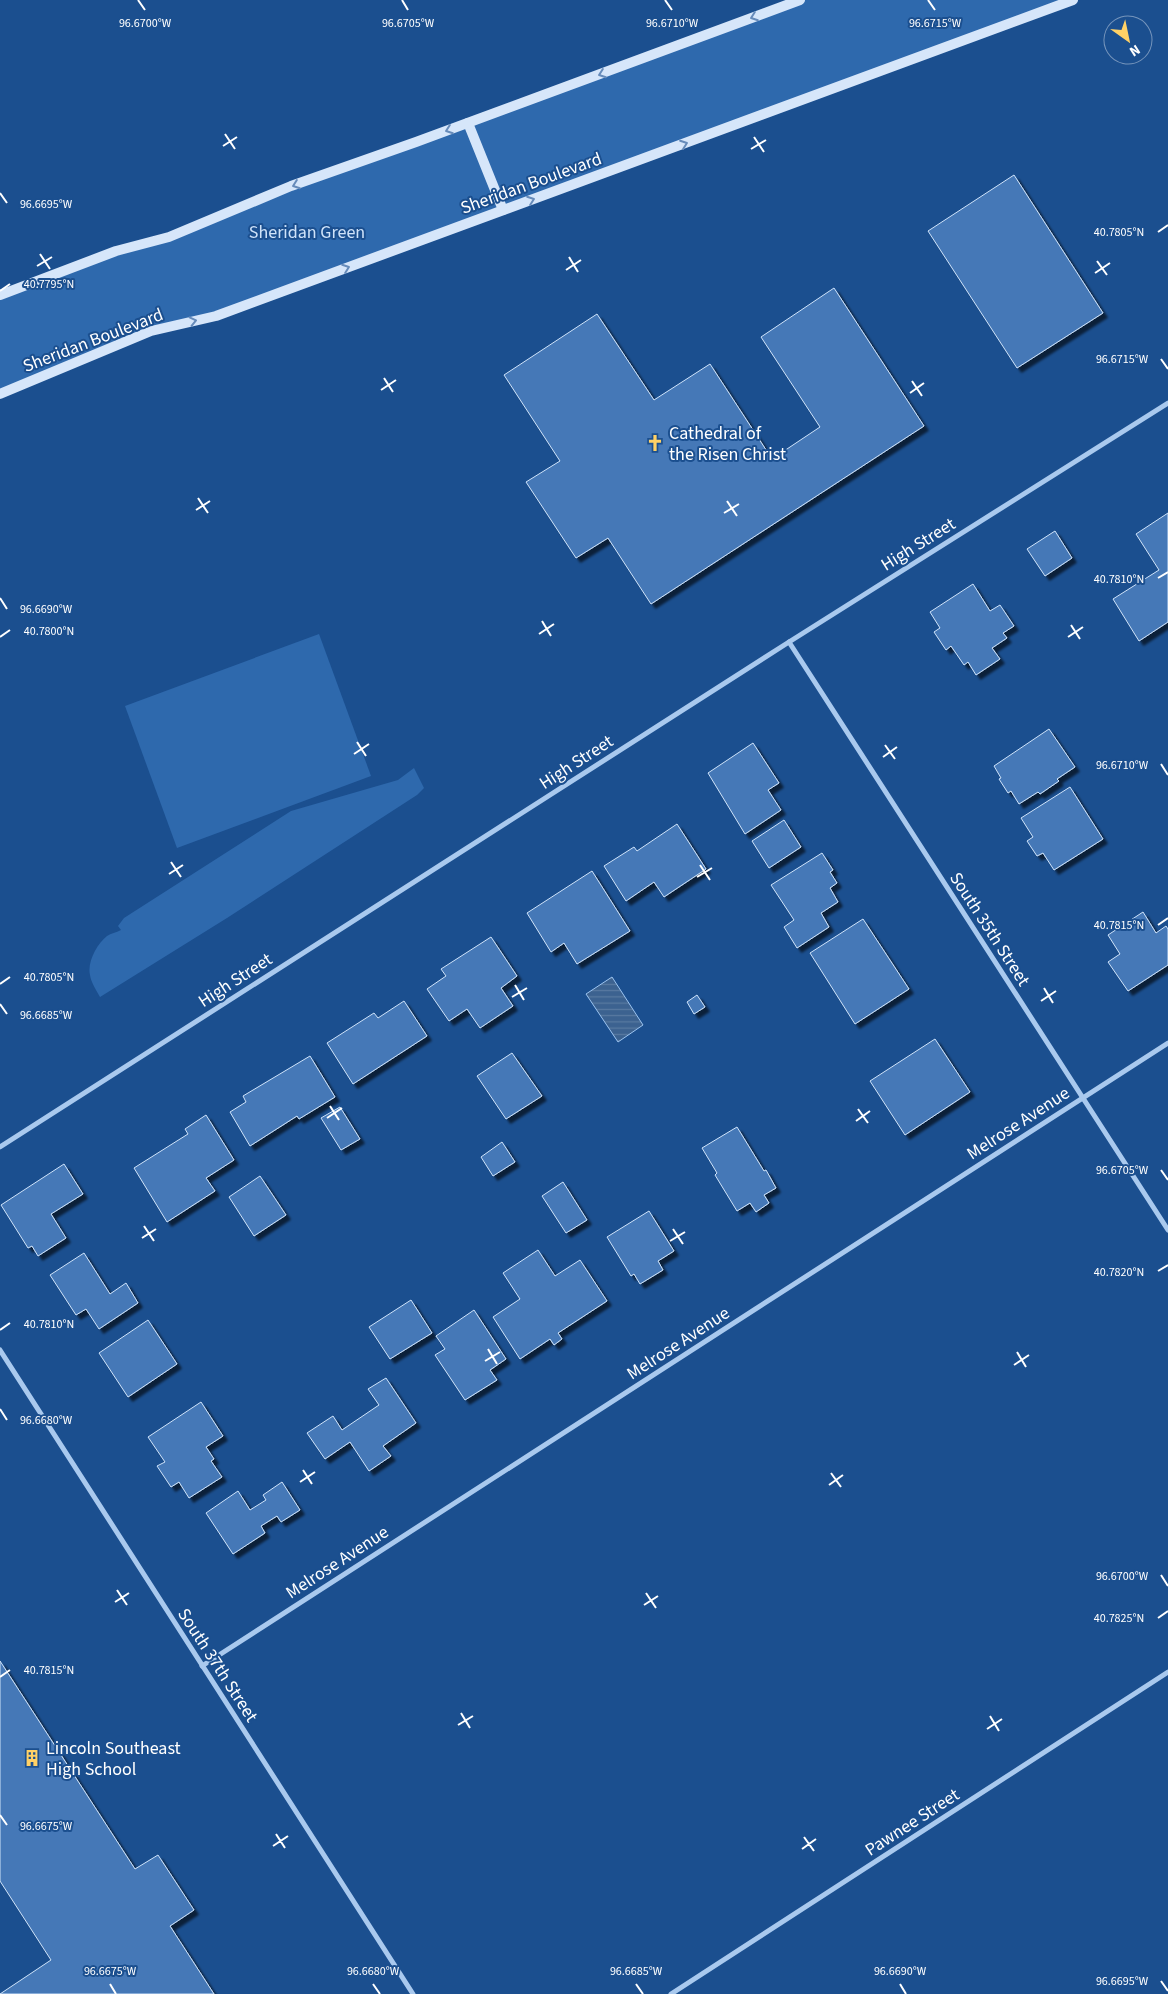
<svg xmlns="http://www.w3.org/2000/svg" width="1168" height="1994" font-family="'Source Sans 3',sans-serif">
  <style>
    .park { fill: #2e69ad }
    .water { fill: url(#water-rules); stroke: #9cc4f0 }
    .building { fill: #4478b7; stroke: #cfe3fa; filter: url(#shadow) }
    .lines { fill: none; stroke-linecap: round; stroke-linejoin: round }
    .minor { stroke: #a9c9ee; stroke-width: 5 }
    .secondary { stroke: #d6e6fa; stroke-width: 10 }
    .oneway { stroke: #668bba }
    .ticks { fill: none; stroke: #fff; stroke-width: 2 }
    .labels { text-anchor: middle; stroke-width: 4; stroke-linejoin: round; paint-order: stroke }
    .street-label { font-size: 18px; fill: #fff; stroke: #1b4f8f }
    .park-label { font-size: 18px; fill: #cfe3fa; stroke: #1b4f8f }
    .poi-label { font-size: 18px; fill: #fff; stroke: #1b4f8f; text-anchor: start }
    .ticks-label { font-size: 12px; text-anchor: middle; fill: #fff; stroke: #1b4f8f; stroke-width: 4; stroke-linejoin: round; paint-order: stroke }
  </style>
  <defs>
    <pattern id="water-rules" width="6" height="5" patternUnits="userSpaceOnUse" patternTransform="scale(1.25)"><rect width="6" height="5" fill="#3c6290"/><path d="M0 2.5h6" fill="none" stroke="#597aa1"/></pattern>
    <filter id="shadow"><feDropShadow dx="4.5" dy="4.5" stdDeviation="1" flood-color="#0009"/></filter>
  </defs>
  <rect width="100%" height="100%" fill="#1b4f8f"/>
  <g class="park">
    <path d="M 800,0 L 1073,0 L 293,288 L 151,331 L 0,394 L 0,295 Z"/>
    <path d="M 319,634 L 371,776 L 177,848 L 125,706 Z"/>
    <path d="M 414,768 L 424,788 L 417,795 L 227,918 L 100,997 C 96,990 91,982 90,975 C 87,962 97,944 107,936 C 111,933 116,933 121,930 L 118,926 L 124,918 L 291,811 L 398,780 Z"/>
  </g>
  <path class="water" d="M 612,977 L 643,1025 L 618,1042 L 586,994 Z"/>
  <g class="building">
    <path d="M 1014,175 L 1103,313 L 1017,368 L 928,231 Z"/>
    <path d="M 834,288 L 924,426 L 651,604 L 608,538 L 576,558 L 526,482 L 560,461 L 504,375 L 597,314 L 654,400 L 710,364 L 772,459 L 820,427 L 761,337 Z"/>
    <path d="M 1168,513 L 1168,622 L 1139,641 L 1113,599 L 1159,570 L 1136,534 Z"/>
    <path d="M 1055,531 L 1072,558 L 1045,576 L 1027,549 Z"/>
    <path d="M 973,584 L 990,611 L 1000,605 L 1014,626 L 1003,633 L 1007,638 L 992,648 L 1000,659 L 976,675 L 968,662 L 964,665 L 951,646 L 946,650 L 934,632 L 940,628 L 930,612 Z"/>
    <path d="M 1049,729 L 1075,767 L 1057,779 L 1059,781 L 1040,794 L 1038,792 L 1019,804 L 1011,791 L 1008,793 L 999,779 L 1001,778 L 994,766 Z"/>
    <path d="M 753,743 L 779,783 L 768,790 L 781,810 L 745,834 L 708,773 Z"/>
    <path d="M 1070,787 L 1103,839 L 1054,870 L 1043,853 L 1037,856 L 1027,841 L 1033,837 L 1021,818 Z"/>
    <path d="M 784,820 L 801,847 L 769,868 L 752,841 Z"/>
    <path d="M 677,824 L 706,869 L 664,897 L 654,882 L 626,901 L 604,866 L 634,847 L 637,851 Z"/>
    <path d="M 822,853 L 833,870 L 830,872 L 837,883 L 830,888 L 838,902 L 821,913 L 829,927 L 797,948 L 784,927 L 794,920 L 771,885 Z"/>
    <path d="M 592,871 L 630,931 L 577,964 L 564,943 L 551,952 L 527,913 Z"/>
    <path d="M 1143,912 L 1156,933 L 1166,926 L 1168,929 L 1168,965 L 1128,991 L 1108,962 L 1120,954 L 1108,935 Z"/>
    <path d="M 863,919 L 909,989 L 855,1024 L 810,953 Z"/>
    <path d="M 491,937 L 517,976 L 501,988 L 513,1006 L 480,1028 L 467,1009 L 449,1021 L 427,989 L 446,976 L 441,969 Z"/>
    <path d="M 697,995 L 705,1007 L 694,1014 L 687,1002 Z"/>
    <path d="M 404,1001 L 427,1036 L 353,1084 L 327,1043 L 374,1013 L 378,1018 Z"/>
    <path d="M 935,1039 L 970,1092 L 905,1135 L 870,1081 Z"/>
    <path d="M 512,1053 L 542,1096 L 506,1119 L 477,1076 Z"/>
    <path d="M 310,1056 L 335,1097 L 299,1119 L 297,1116 L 250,1146 L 230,1112 L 246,1102 L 243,1096 Z"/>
    <path d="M 340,1107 L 360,1139 L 341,1150 L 321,1118 Z"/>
    <path d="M 206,1115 L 234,1160 L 206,1178 L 215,1191 L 167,1222 L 134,1168 L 188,1134 L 185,1129 Z"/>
    <path d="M 737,1127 L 764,1171 L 766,1170 L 776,1188 L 764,1195 L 769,1203 L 756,1212 L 750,1203 L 737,1211 L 715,1175 L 717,1173 L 702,1148 Z"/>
    <path d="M 502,1142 L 515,1162 L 493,1176 L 481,1157 Z"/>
    <path d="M 64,1164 L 83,1194 L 51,1214 L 66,1238 L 38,1256 L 32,1246 L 28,1248 L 1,1205 Z"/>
    <path d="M 260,1176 L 286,1215 L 254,1236 L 229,1197 Z"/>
    <path d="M 563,1182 L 587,1220 L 566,1233 L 542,1196 Z"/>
    <path d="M 649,1211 L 674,1251 L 658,1261 L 663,1270 L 640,1284 L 634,1274 L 631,1276 L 607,1237 Z"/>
    <path d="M 538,1250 L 555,1276 L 580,1260 L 607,1301 L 558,1333 L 562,1339 L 554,1345 L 550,1339 L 520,1359 L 493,1317 L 520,1299 L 503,1273 Z"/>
    <path d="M 84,1253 L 110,1294 L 126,1283 L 138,1303 L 99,1329 L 86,1309 L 76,1315 L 50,1275 Z"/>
    <path d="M 411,1300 L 432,1333 L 390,1359 L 369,1327 Z"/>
    <path d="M 474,1310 L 506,1359 L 490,1370 L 497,1380 L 465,1400 L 435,1355 L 445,1349 L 436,1336 Z"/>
    <path d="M 148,1320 L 177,1364 L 128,1397 L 99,1353 Z"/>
    <path d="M 386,1378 L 416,1423 L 383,1446 L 391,1456 L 369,1471 L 350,1442 L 325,1459 L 307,1433 L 333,1416 L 342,1430 L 379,1405 L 368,1389 Z"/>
    <path d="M 201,1402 L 223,1436 L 206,1447 L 214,1459 L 211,1461 L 222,1477 L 189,1498 L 179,1482 L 171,1487 L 157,1466 L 165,1462 L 148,1437 Z"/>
    <path d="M 282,1482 L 300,1510 L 281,1522 L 277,1516 L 261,1526 L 265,1533 L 233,1554 L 206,1513 L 238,1491 L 250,1510 L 266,1500 L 263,1495 Z"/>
    <path d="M 0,1661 L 135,1869 L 158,1855 L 194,1910 L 170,1926 L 214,1994 L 0,1994 L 51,1960 L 0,1881 Z"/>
  </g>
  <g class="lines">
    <g class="minor">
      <path d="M 789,642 L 1168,1230"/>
      <path d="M 0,1147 L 789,642 L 1168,403"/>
      <path d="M 0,1350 L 413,1994"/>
      <path d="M 202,1666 L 1168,1043"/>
      <path d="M 671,1994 L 1168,1672"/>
    </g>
    <g class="secondary">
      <path d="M 468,123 L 503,210"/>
      <path d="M 0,295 L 116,251 L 169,237 L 291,186 L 416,142 L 800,0"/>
      <path d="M 0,394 L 151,331 L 216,316 L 1073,0"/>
    </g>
  </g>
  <defs><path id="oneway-chevron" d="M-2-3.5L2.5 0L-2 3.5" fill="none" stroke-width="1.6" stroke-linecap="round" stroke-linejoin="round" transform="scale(1.25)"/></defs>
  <g class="oneway">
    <use href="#oneway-chevron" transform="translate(754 17) rotate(160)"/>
    <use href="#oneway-chevron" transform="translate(602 74) rotate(160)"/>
    <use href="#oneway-chevron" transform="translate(449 130) rotate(160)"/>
    <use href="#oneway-chevron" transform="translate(684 144) rotate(-20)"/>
    <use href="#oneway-chevron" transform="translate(296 185) rotate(160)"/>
    <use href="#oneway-chevron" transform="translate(531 200) rotate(-20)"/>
    <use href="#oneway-chevron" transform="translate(346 268) rotate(-20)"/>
    <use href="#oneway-chevron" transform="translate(193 321) rotate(-13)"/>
  </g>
  <path class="ticks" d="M 138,0 L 145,10M 402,0 L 408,10M 665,0 L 672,10M 928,0 L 935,10M 225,134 L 235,149M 754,137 L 764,152M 223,146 L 237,137M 751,149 L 766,140M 0,193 L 7,203M 1158,232 L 1168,225M 40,254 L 50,269M 569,257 L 578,272M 1097,261 L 1107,275M 37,266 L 52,257M 566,270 L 581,260M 1095,273 L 1110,263M 0,291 L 10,284M 1161,359 L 1168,369M 384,378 L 393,392M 912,381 L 922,396M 381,390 L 396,380M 910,393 L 924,383M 198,498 L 208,513M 727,501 L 737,516M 196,510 L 210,501M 724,513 L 739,504M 1158,578 L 1168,572M 0,598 L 7,609M 542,621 L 551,636M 1071,625 L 1080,639M 539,634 L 554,624M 0,637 L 10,630M 1068,637 L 1083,627M 357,742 L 366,756M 885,745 L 895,759M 354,754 L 369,744M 883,757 L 897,747M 1161,764 L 1168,775M 171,862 L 181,877M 700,865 L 710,880M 169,874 L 183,865M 697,877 L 712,868M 1158,925 L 1168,918M 0,984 L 10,977M 515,985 L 524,1000M 1044,988 L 1053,1003M 512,997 L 527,988M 1041,1001 L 1056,991M 0,1004 L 7,1014M 330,1106 L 339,1120M 858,1109 L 868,1123M 327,1118 L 342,1108M 856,1121 L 870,1111M 1161,1170 L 1168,1180M 144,1226 L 154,1241M 673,1229 L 683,1244M 142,1238 L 156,1229M 670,1241 L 685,1232M 1158,1271 L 1168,1265M 0,1330 L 10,1323M 488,1349 L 497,1364M 1017,1352 L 1026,1367M 485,1361 L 500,1352M 1014,1365 L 1029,1355M 0,1409 L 7,1420M 303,1470 L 312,1484M 831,1473 L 841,1487M 300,1482 L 315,1472M 829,1485 L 843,1475M 1161,1575 L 1168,1586M 117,1590 L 127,1605M 646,1593 L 656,1608M 115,1602 L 129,1593M 644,1605 L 658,1596M 1158,1618 L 1168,1611M 0,1677 L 10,1670M 461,1713 L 470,1728M 990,1716 L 999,1731M 458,1725 L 473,1716M 987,1729 L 1002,1719M 0,1815 L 7,1825M 276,1834 L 285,1848M 804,1837 L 814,1851M 273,1846 L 288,1836M 802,1849 L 816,1839M 1161,1981 L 1168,1991M 110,1984 L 116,1994M 373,1984 L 380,1994M 636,1984 L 643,1994M 900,1984 L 906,1994"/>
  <defs>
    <g id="church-bare" transform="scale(1.35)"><path d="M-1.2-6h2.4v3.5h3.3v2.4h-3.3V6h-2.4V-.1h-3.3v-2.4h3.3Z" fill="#ffd166" stroke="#1b4f8f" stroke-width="2.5" paint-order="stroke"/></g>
    <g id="building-bare" transform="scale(1.35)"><path d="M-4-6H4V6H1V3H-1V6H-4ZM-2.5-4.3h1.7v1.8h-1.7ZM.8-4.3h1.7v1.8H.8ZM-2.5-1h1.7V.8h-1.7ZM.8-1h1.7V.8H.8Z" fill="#ffd166" stroke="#1b4f8f" stroke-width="2.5" paint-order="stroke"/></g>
  </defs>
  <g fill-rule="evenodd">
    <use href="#church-bare" x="655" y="443"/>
    <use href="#building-bare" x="32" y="1758"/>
  </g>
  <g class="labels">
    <g class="street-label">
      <text transform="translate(531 183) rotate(-20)" y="6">Sheridan Boulevard</text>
      <text transform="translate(93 340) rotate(-21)" y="6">Sheridan Boulevard</text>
      <text transform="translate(918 544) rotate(-32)" y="6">High Street</text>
      <text transform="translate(576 762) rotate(-33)" y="6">High Street</text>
      <text transform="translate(990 929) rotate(57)" y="6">South 35th Street</text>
      <text transform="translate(235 980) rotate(-33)" y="6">High Street</text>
      <text transform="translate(1018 1123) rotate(-33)" y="6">Melrose Avenue</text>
      <text transform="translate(678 1343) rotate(-33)" y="6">Melrose Avenue</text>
      <text transform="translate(337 1562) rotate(-33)" y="6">Melrose Avenue</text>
      <text transform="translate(218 1665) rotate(57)" y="6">South 37th Street</text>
      <text transform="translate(912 1822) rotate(-33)" y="6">Pawnee Street</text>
    </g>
    <g class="park-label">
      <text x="307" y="238">Sheridan Green</text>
    </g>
    <g class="poi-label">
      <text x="669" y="439">Cathedral of<tspan x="669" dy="21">the Risen Christ</tspan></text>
      <text x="46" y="1754">Lincoln Southeast<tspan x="46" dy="21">High School</tspan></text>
    </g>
  </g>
  <g class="ticks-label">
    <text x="145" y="27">96.6700°W</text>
    <text x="672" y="27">96.6710°W</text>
    <text x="935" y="27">96.6715°W</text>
    <text x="408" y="27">96.6705°W</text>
    <text x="46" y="208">96.6695°W</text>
    <text x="1119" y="236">40.7805°N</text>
    <text x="49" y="288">40.7795°N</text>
    <text x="1122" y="363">96.6715°W</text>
    <text x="1119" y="583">40.7810°N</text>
    <text x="46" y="613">96.6690°W</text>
    <text x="49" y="635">40.7800°N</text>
    <text x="1122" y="769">96.6710°W</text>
    <text x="1119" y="929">40.7815°N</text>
    <text x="49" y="981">40.7805°N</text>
    <text x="46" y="1019">96.6685°W</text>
    <text x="1122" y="1174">96.6705°W</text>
    <text x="1119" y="1276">40.7820°N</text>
    <text x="49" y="1328">40.7810°N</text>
    <text x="46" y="1424">96.6680°W</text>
    <text x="1122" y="1580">96.6700°W</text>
    <text x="1119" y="1622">40.7825°N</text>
    <text x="49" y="1674">40.7815°N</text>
    <text x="46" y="1830">96.6675°W</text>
    <text x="110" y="1975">96.6675°W</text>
    <text x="373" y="1975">96.6680°W</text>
    <text x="636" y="1975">96.6685°W</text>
    <text x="900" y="1975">96.6690°W</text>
    <text x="1122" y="1985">96.6695°W</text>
  </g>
  <g transform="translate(1128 40) rotate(147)"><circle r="24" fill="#1b4f8f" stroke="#7695bc"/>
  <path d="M0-4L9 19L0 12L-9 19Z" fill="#ffd166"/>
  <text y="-8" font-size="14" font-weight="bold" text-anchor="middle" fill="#ffffff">N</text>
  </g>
</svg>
